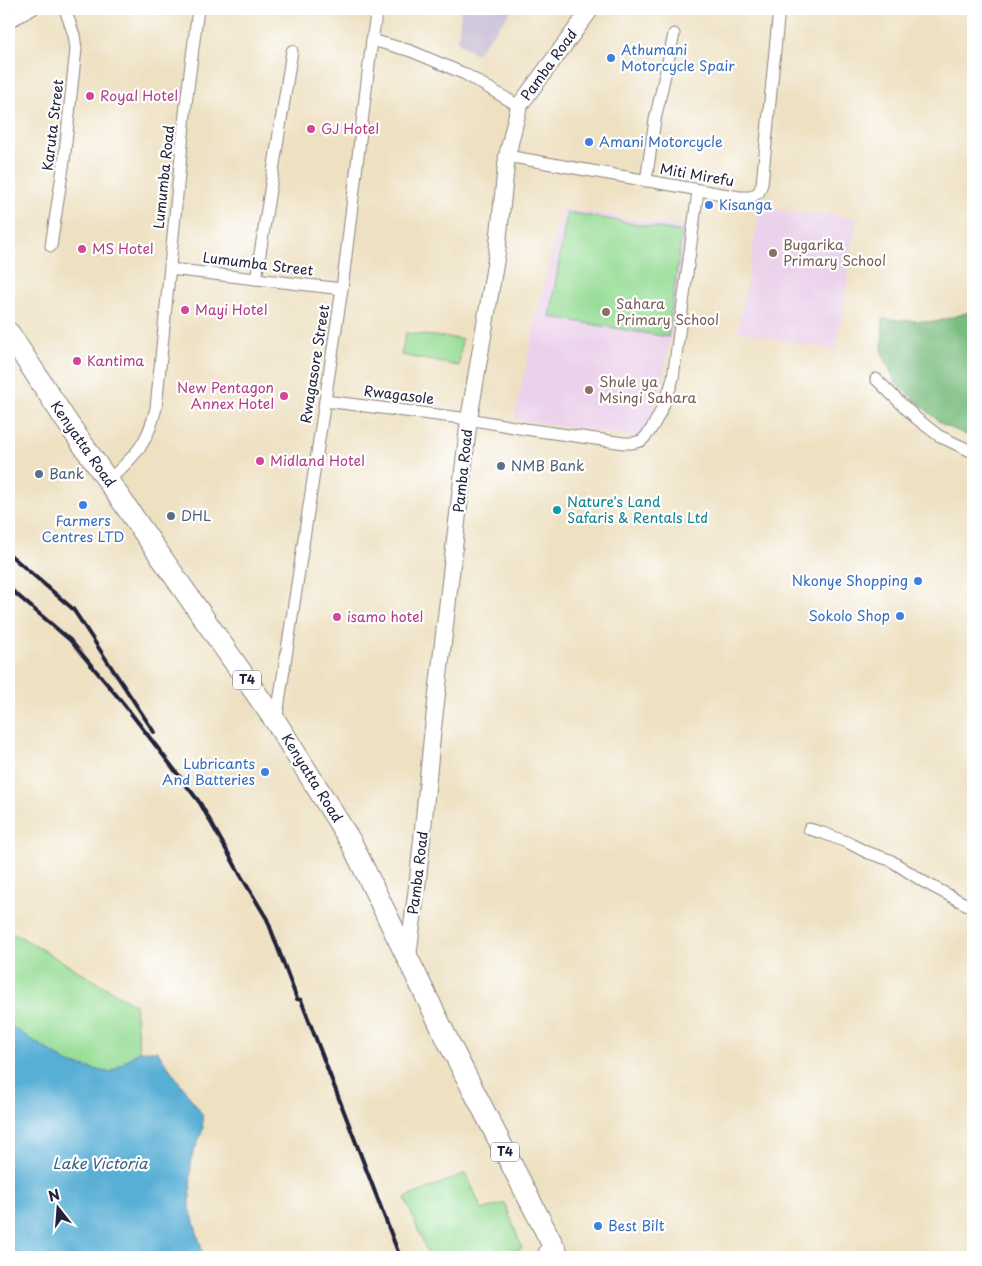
<svg xmlns="http://www.w3.org/2000/svg" width="982" height="1266" font-family="'Playpen Sans',sans-serif">
  <style>
    .built { fill: #ebd1eb }
    .industrial { fill: #cbbfd5 }
    .green { fill: #97dd96; stroke: #5c8068 }
    .forest { fill: #79bc7f; stroke: #4e6f5d }
    .water { fill: #59afd5; stroke: #3e6888 }
    .lines { fill: none; stroke-linecap: round; stroke-linejoin: round }
    .street-casing { stroke: #88827e; stroke-width: 13 }
    .secondary-casing { stroke: #88827e; stroke-width: 18 }
    .highway-casing { stroke: #88827e; stroke-width: 23 }
    .street { stroke: #fff; stroke-width: 11 }
    .secondary { stroke: #fff; stroke-width: 16 }
    .highway { stroke: #fff; stroke-width: 21 }
    .rail { stroke: #22223b; stroke-width: 4 }
    .shop-dot { fill: #3f7fe0; stroke: #fff; stroke-width: 2 }
    .hotel-dot { fill: #d1479c; stroke: #fff; stroke-width: 2 }
    .education-dot { fill: #8d6e63; stroke: #fff; stroke-width: 2 }
    .service-dot { fill: #5c6f8a; stroke: #fff; stroke-width: 2 }
    .culture-dot { fill: #0f9aa8; stroke: #fff; stroke-width: 2 }
    .labels { text-anchor: middle; stroke-width: 4.5; stroke-linejoin: round; paint-order: stroke }
    .shield { fill: #fff; stroke: #646476; stroke-width: 1 }
    .shield-label { font-size: 12px; font-weight: bold; fill: #22223b }
    .shop-label { font-size: 14px; fill: #366cbe; stroke: #fff; text-anchor: start }
    .street-label { font-size: 14px; fill: #22223b; stroke: #fff }
    .hotel-label { font-size: 14px; fill: #b23c85; stroke: #fff; text-anchor: start }
    .education-label { font-size: 14px; fill: #785e54; stroke: #fff; text-anchor: start }
    .service-label { font-size: 14px; fill: #4e5e75; stroke: #fff; text-anchor: start }
    .culture-label { font-size: 14px; fill: #0d838f; stroke: #fff; text-anchor: start }
    .water-label { font-size: 15px; font-style: italic; fill: #3b6180; stroke: #fff }
  </style>
  <rect width="100%" height="100%" fill="#fff"/>
  <filter id="ink" filterUnits="userSpaceOnUse"><feTurbulence type="fractalNoise" baseFrequency=".02" numOctaves="2"/><feDisplacementMap in="SourceGraphic" scale="10" xChannelSelector="R" yChannelSelector="G"/><feConvolveMatrix kernelMatrix="1 2 1 2 8 2 1 2 1" color-interpolation-filters="sRGB"/></filter>
  <filter id="wash" filterUnits="userSpaceOnUse"><feTurbulence type="fractalNoise" baseFrequency=".0096" numOctaves="4" result="noise"/><feDisplacementMap in="SourceGraphic" scale="20" xChannelSelector="R" yChannelSelector="G"/><feGaussianBlur stdDeviation="1.12" result="paint"/><feColorMatrix in="noise" values="0 0 0 0 0 0 0 0 0 0 0 0 0 0 0 0 0 1.4 0 .05"/><feComposite in="paint" operator="in"/></filter>
  <g filter="url(#wash)">
    <rect width="100%" height="100%" fill="#eee1c2"/>
    <g class="built">
      <path d="M 561,208 L 689,228 L 660,396 L 640,438 L 514,419 Z"/>
      <path d="M 760,208 L 857,218 L 836,351 L 738,331 Z"/>
    </g>
    <path class="industrial" d="M 461,9 L 513,9 L 476,54 L 458,42 Z"/>
    <g class="green">
      <path d="M 567,212 L 682,232 L 668,337 L 550,317 Z"/>
      <path d="M 406,333 L 462,339 L 459,366 L 401,355 Z"/>
      <path d="M 9,930 L 135,1005 L 139,1051 L 110,1073 L 68,1063 L 9,1025 Z"/>
      <path d="M 466,1173 L 482,1210 L 505,1203 L 522,1248 L 502,1257 L 429,1257 L 405,1198 Z"/>
    </g>
    <path class="forest" d="M 973,311 L 973,438 L 942,424 L 896,383 L 882,353 L 883,319 L 936,322 Z"/>
    <path class="water" d="M 9,1025 L 68,1063 L 110,1073 L 139,1051 L 157,1051 L 202,1114 L 203,1129 L 191,1159 L 190,1208 L 204,1257 L 9,1257 Z"/>
  </g>
  <g filter="url(#ink)">
    <g class="lines">
      <g class="street-casing">
        <g id="street">
          <path d="M 9,22 L 33,9"/>
          <path d="M 372,40 L 411,51 L 465,74 L 519,106"/>
          <path d="M 507,156 L 739,197 L 751,197 L 759,192 L 762,184 L 779,9"/>
          <path d="M 646,181 L 655,120 L 674,34"/>
          <path d="M 51,246 L 64,161 L 76,49 L 74,35 L 65,9"/>
          <path d="M 170,269 L 342,289"/>
          <path d="M 256,279 L 292,51"/>
          <path d="M 876,379 L 916,418 L 939,436 L 973,452"/>
          <path d="M 325,401 L 469,419 L 525,429 L 624,443 L 632,443 L 641,441 C 654,431 669,394 673,378 L 698,191"/>
          <path d="M 108,481 C 135,455 147,446 156,408 L 186,104 L 198,9"/>
          <path d="M 276,722 L 342,289 L 372,40 L 377,9"/>
          <path d="M 809,829 L 823,833 L 849,843 L 866,852 L 890,860 L 924,882 L 973,908"/>
          <path d="M 542,1257 L 550,1240"/>
        </g>
      </g>
      <g class="secondary-casing">
        <path id="secondary" d="M 408,957 L 418,879 L 432,737 L 469,419 L 497,253 L 507,156 L 519,106 L 591,9"/>
      </g>
      <g class="highway-casing">
        <path id="highway" d="M 9,333 L 65,419 L 276,722 L 351,842 L 451,1047 L 559,1257"/>
      </g>
      <use href="#street" class="street"/>
      <use href="#secondary" class="secondary"/>
      <use href="#highway" class="highway"/>
      <g class="rail">
        <path d="M 9,554 L 73,609 L 154,732"/>
        <path d="M 9,588 L 70,640 L 123,703 L 200,803 L 241,876 L 267,919 L 297,999 L 301,1000 L 400,1257"/>
      </g>
    </g>
  </g>
  <g class="shop-dot">
    <circle cx="611" cy="58" r="5"/>
    <circle cx="589" cy="142" r="5"/>
    <circle cx="709" cy="205" r="5"/>
    <circle cx="83" cy="505" r="5"/>
    <circle cx="918" cy="581" r="5"/>
    <circle cx="900" cy="616" r="5"/>
    <circle cx="265" cy="772" r="5"/>
    <circle cx="598" cy="1226" r="5"/>
  </g>
  <g class="hotel-dot">
    <circle cx="90" cy="96" r="5"/>
    <circle cx="311" cy="129" r="5"/>
    <circle cx="82" cy="249" r="5"/>
    <circle cx="185" cy="310" r="5"/>
    <circle cx="77" cy="361" r="5"/>
    <circle cx="284" cy="396" r="5"/>
    <circle cx="260" cy="461" r="5"/>
    <circle cx="337" cy="617" r="5"/>
  </g>
  <g class="education-dot">
    <circle cx="773" cy="253" r="5"/>
    <circle cx="606" cy="312" r="5"/>
    <circle cx="589" cy="390" r="5"/>
  </g>
  <g class="service-dot">
    <circle cx="501" cy="466" r="5"/>
    <circle cx="39" cy="474" r="5"/>
    <circle cx="171" cy="516" r="5"/>
  </g>
  <circle class="culture-dot" cx="557" cy="510" r="5"/>
  <g class="labels">
    <g class="shield">
      <rect x="233" y="670.5" width="28" height="19" rx="4"/>
      <rect x="491" y="1142.5" width="28" height="19" rx="4"/>
    </g>
    <g class="shield-label">
      <text x="247" y="684">T4</text>
      <text x="505" y="1156">T4</text>
    </g>
    <g class="shop-label">
      <text x="621" y="55">Athumani<tspan x="621" dy="16">Motorcycle Spair</tspan></text>
      <text x="599" y="147">Amani Motorcycle</text>
      <text x="719" y="210">Kisanga</text>
      <text x="83" y="526" text-anchor="middle">Farmers<tspan x="83" dy="16">Centres LTD</tspan></text>
      <text x="908" y="586" text-anchor="end">Nkonye Shopping</text>
      <text x="890" y="621" text-anchor="end">Sokolo Shop</text>
      <text x="255" y="769" text-anchor="end">Lubricants<tspan x="255" dy="16">And Batteries</tspan></text>
      <text x="608" y="1231">Best Bilt</text>
    </g>
    <g class="street-label">
      <text transform="translate(549 65) rotate(-54)" y="5">Pamba Road</text>
      <text transform="translate(53 125) rotate(-83)" y="5">Karuta Street</text>
      <text transform="translate(697 175) rotate(10)" y="5">Miti Mirefu</text>
      <text transform="translate(164 177) rotate(-84)" y="5">Lumumba Road</text>
      <text transform="translate(258 264) rotate(7)" y="5">Lumumba Street</text>
      <text transform="translate(315 364) rotate(-81)" y="5">Rwagasore Street</text>
      <text transform="translate(399 395) rotate(7)" y="5">Rwagasole</text>
      <text transform="translate(83 444) rotate(55)" y="5">Kenyatta Road</text>
      <text transform="translate(463 471) rotate(-84)" y="5">Pamba Road</text>
      <text transform="translate(312 778) rotate(58)" y="5">Kenyatta Road</text>
      <text transform="translate(418 873) rotate(-83)" y="5">Pamba Road</text>
    </g>
    <g class="hotel-label">
      <text x="100" y="101">Royal Hotel</text>
      <text x="321" y="134">GJ Hotel</text>
      <text x="92" y="254">MS Hotel</text>
      <text x="195" y="315">Mayi Hotel</text>
      <text x="87" y="366">Kantima</text>
      <text x="274" y="393" text-anchor="end">New Pentagon<tspan x="274" dy="16">Annex Hotel</tspan></text>
      <text x="270" y="466">Midland Hotel</text>
      <text x="347" y="622">isamo hotel</text>
    </g>
    <g class="education-label">
      <text x="783" y="250">Bugarika<tspan x="783" dy="16">Primary School</tspan></text>
      <text x="616" y="309">Sahara<tspan x="616" dy="16">Primary School</tspan></text>
      <text x="599" y="387">Shule ya<tspan x="599" dy="16">Msingi Sahara</tspan></text>
    </g>
    <g class="service-label">
      <text x="511" y="471">NMB Bank</text>
      <text x="49" y="479">Bank</text>
      <text x="181" y="521">DHL</text>
    </g>
    <g class="culture-label">
      <text x="567" y="507">Nature's Land<tspan x="567" dy="16">Safaris &amp; Rentals Ltd</tspan></text>
    </g>
    <g class="water-label">
      <text x="100" y="1169">Lake Victoria</text>
    </g>
  </g>
  <rect width="982" height="1266" fill="none" stroke="#fff" stroke-width="30"/>
  <g transform="translate(58 1208) rotate(343)" stroke="#ffffff" stroke-width="4" paint-order="stroke">
  <path d="M0-4L9 19L0 12L-9 19Z" fill="#22223b"/>
  <text y="-8" font-size="14" font-weight="bold" text-anchor="middle" fill="#22223b">N</text>
  </g>
</svg>
